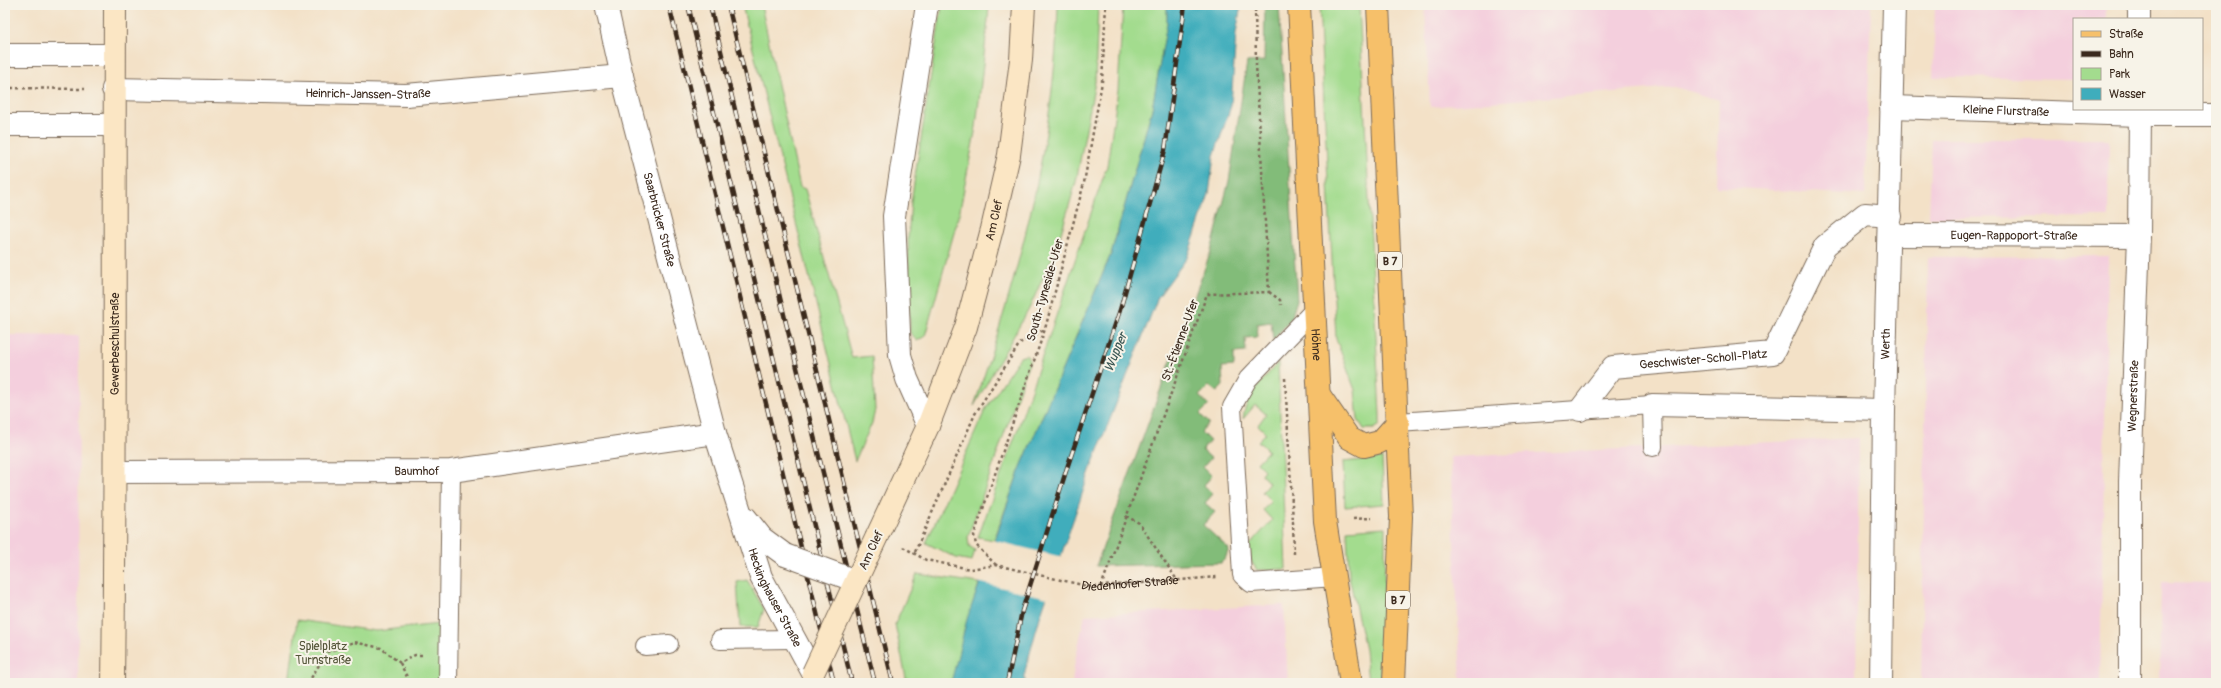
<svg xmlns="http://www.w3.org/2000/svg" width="2221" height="688" font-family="Pangolin,sans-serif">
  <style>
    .built { fill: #f4cfdd }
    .green { fill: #a3dc8e; stroke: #6f8356 }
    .forest { fill: #82bc79; stroke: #5e734c }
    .water { fill: #3fadbc; stroke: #3d6c6d }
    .pier { fill: #f3e1c7 }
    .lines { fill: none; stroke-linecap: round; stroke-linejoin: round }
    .lane-casing { stroke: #7b6a59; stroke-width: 20 }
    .street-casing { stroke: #7b6a59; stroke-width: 24 }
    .secondary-casing { stroke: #7b6a59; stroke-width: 24 }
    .primary-casing { stroke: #7b6a59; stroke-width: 24 }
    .path { stroke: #7b6a59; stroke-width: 2.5; stroke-dasharray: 3 3; stroke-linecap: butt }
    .lane { stroke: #fff; stroke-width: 18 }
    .street { stroke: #fff; stroke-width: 22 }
    .secondary { stroke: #fbe6c4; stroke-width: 22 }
    .primary { stroke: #f6c06b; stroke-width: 22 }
    .rail-casing { stroke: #3b2a1e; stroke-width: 4.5 }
    .rail { stroke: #f7f3e8; stroke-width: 3; stroke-dasharray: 9; stroke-linecap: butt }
    .street-bridge-casing { stroke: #7b6a59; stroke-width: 24; stroke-linecap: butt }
    .secondary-bridge-casing { stroke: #7b6a59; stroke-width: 24; stroke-linecap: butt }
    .street-bridge { stroke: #fff; stroke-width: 22 }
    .secondary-bridge { stroke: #fbe6c4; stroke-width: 22 }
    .labels { text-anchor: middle; stroke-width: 4; stroke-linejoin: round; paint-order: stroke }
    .shield { fill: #f7f3e8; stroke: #73665b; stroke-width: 1 }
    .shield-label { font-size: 11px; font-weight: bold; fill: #3b2a1e }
    .street-label { font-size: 12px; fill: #3b2a1e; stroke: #f7f3e8 }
    .park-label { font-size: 12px; fill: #55563a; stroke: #f7f3e8 }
    .water-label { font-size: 13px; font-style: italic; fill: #3c5855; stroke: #f7f3e8 }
  </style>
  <rect width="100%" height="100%" fill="#f7f3e8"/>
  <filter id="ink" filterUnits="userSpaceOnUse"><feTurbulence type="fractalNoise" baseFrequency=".025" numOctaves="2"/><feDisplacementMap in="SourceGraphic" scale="8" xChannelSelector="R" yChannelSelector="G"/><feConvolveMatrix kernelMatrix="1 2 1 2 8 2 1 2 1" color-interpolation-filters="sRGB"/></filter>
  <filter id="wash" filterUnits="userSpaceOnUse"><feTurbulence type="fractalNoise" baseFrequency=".012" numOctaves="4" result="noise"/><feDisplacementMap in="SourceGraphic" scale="16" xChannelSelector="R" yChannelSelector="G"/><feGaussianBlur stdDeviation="0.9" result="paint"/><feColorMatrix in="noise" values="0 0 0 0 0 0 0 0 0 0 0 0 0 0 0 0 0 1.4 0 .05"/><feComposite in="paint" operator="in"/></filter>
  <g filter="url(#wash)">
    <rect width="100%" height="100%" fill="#f3e1c7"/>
    <g class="built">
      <path d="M 1425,5 L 1871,5 L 1865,195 L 1716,187 L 1719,100 L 1675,87 L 1430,107 Z"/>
      <path d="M 1935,5 L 2106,5 L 2106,19 L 2074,19 L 2074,79 L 1933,77 Z"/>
      <path d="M 1932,139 L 2109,139 L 2108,217 L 1929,218 Z"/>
      <path d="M 2108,256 L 2100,683 L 1921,683 L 1928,257 Z"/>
      <path d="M 5,335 L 79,336 L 78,683 L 5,683 Z"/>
      <path d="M 1859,438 L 1856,683 L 1461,683 L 1450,457 Z"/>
      <path d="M 2161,582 L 2216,583 L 2216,683 L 2159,683 Z"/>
      <path d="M 1284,605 L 1288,683 L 1072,683 L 1075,661 L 1085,615 Z"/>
    </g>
    <g class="green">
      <path d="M 742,5 L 761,5 L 800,187 L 805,189 L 852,358 L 872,356 L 875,410 L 872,423 L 855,461 Z"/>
      <path d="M 942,5 L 989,5 L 988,20 L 976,127 L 959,215 L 925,336 L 917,341 L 910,333 L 908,237 L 911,202 Z"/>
      <path d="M 1058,5 L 1098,5 L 1095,82 L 1076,182 L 1057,247 L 1029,309 L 974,406 C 1018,276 1055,143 1058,5 Z"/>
      <path d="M 1123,5 L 1167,5 L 1167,23 L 1152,109 L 1111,254 L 1018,474 L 994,540 L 978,537 L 1016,434 L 1107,166 L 1118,90 Z"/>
      <path d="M 1319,5 L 1359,5 L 1380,415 L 1380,425 L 1374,429 L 1364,429 L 1358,420 L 1355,390 L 1336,339 Z"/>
      <path d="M 1026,355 L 1030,360 L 968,537 L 969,546 L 975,550 L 972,561 L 956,558 L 926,543 L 986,408 L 1020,357 Z"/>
      <path d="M 1278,362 L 1286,569 L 1257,570 L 1251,561 L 1249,546 L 1272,520 L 1263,510 L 1271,501 L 1262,492 L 1269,483 L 1261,474 L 1264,470 L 1257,463 L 1268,451 L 1258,441 L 1266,433 L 1258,425 L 1266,414 L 1255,405 L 1243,419 C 1245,396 1265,379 1278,362 Z"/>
      <path d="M 1382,458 L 1384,504 L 1345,507 L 1343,462 Z"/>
      <path d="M 1385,527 C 1386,579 1381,631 1380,683 L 1368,683 L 1365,650 L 1349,576 L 1347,530 Z"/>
      <path d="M 917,574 L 979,583 L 951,683 L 907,683 L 895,624 Z"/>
      <path d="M 747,580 L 764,609 L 758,627 L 740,627 L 737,582 Z"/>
      <path d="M 297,620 L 376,631 L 439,624 L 442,649 L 441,683 L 289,683 Z"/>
    </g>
    <path class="forest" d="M 1265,5 L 1279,5 L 1297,300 L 1291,319 L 1273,340 L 1271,322 L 1257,324 L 1258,337 L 1245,338 L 1246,352 L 1234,353 L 1234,366 L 1222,367 L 1223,386 L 1217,392 L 1209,386 L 1199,396 L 1209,405 L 1200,414 L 1209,423 L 1201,432 L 1210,441 L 1202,450 L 1211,458 L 1203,467 L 1212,476 L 1204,485 L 1213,494 L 1205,503 L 1215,512 L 1203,525 L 1229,549 L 1225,559 L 1221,563 L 1096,566 L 1211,251 L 1229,181 L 1247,62 L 1264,61 Z"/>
    <path class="water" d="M 1167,5 L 1241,5 L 1236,34 L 1231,106 L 1214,156 L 1209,194 L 1187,258 L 1158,297 L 1091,468 L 1040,617 L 1025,671 L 1025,683 L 951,683 L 967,619 L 1018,474 L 1111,254 L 1152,109 L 1167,23 Z"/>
    <path class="pier" d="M 992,540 L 1062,557 L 1048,598 L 977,582 Z"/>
  </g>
  <g filter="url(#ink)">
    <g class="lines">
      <g class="lane-casing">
        <g id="lane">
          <path d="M 1316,308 L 1248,379 L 1232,407 L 1242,575 L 1251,583 L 1335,577"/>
          <path d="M 1398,422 L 1652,405 L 1653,447"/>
          <path d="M 720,640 L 793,639"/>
          <path d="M 645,646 L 669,644"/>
          <path d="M 448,683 L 451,471"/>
        </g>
      </g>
      <g class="street-casing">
        <g id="street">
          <path id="s2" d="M 606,5 L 622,76 L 715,433 L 761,577 L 813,673"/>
          <path d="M 927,5 L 894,216 L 900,355 L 907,379 L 928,426"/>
          <path d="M 2139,5 L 2139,19"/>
          <path d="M 5,55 L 113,55"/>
          <path id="s3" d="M 113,89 L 406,95 L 622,76"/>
          <path id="s4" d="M 1891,107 L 2140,115 L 2216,115"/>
          <path d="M 5,125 L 114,125"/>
          <path id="s5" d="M 1889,235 L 2139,236"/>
          <path d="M 1652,405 L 1884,410"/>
          <path id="s6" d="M 1580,410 L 1613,367 L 1773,353 L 1825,246 L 1865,214 L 1890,216"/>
          <path id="s7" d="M 116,472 L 451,471 L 715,433"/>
          <path d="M 746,518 L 762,538 L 785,555"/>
          <path id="s8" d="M 1881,683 L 1884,410 L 1894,5"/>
          <path id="s9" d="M 2130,683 L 2130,482 L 2139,236 L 2140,109"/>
        </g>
      </g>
      <g class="secondary-casing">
        <g id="secondary">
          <path id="s10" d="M 877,536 L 928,426 L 966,327 L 992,229 L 1009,155 L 1021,60 L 1024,5"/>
          <path id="s11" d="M 113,683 C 116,457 114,231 115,5"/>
        </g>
      </g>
      <g class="primary-casing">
        <g id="primary">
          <path id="s12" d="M 1299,5 L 1325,521 L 1351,683"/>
          <path d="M 1378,5 L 1401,517 L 1394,683"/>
          <path d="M 1320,396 L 1349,438 L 1364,446 L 1380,442 L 1398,422"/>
        </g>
      </g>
      <g class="path">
        <path d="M 5,88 L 85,89"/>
        <path d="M 1269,292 L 1280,300 L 1281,305"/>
        <path d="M 1285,378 L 1293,522"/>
        <path d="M 1126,516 L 1139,523 L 1177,580"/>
        <path d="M 1353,519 L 1372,518"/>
        <path id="s1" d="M 903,547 L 926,560 L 970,569 L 996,565 L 1091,587 L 1217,577"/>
        <path d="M 915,552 L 975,414 L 1020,343 L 1045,329"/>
        <path d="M 1294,554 L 1293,522 L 1296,521"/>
        <path d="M 996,565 L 976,545 L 974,535 L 1045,329 L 1084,183 L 1102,82 L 1106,5"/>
        <path d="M 1101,587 L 1207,294 L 1269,292 L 1256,64 L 1255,5"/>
        <path d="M 400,663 L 410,683"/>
        <path d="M 308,683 L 327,652 L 354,642 L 381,648 L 400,663 L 415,655 L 422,655"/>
      </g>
      <use href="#lane" class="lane"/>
      <use href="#street" class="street"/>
      <use href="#secondary" class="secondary"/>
      <use href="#primary" class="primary"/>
      <g class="rail-casing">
        <g id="rail">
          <path d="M 669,5 L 834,683"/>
          <path d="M 688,5 L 852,683"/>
          <path d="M 710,5 L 786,323 L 875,683"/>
          <path d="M 728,5 L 893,683"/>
          <path d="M 1007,683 L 1022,611 L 1067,468 L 1120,310 L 1165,150 L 1185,5"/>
        </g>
      </g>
      <use href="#rail" class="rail"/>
      <g class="street-bridge-casing">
        <path id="street-bridge" d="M 785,555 L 856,581"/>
      </g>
      <g class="secondary-bridge-casing">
        <path id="secondary-bridge" d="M 813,673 L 877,536"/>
      </g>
      <use href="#street-bridge" class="street-bridge"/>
      <use href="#secondary-bridge" class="secondary-bridge"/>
    </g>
  </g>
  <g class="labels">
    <g class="shield">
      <rect x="1378" y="252" width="24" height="18" rx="3"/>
      <rect x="1386" y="591" width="24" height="18" rx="3"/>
    </g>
    <g class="shield-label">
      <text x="1390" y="265">B 7</text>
      <text x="1398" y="604">B 7</text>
    </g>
    <g class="street-label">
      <text dy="4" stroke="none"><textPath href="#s3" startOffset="255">Heinrich-Janssen-Straße</textPath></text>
      <text dy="4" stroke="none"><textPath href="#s4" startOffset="115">Kleine Flurstraße</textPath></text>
      <text dy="4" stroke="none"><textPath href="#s2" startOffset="221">Saarbrücker Straße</textPath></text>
      <text dy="4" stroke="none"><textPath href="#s10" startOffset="338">Am Clef</textPath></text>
      <text dy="4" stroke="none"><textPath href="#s5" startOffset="125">Eugen-Rappoport-Straße</textPath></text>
      <text transform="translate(1045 290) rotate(-74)" y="4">South-Tyneside-Ufer</text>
      <text transform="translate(1180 340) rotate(-70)" y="4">St.-Étienne-Ufer</text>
      <text dy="4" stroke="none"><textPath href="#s11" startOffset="339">Gewerbeschulstraße</textPath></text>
      <text dy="4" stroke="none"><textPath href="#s8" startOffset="339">Werth</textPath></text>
      <text dy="4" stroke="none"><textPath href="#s12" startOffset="340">Höhne</textPath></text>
      <text dy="4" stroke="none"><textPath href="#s6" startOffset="145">Geschwister-Scholl-Platz</textPath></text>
      <text dy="4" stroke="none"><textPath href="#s9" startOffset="287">Wegnerstraße</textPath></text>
      <text dy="4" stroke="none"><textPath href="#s7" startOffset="301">Baumhof</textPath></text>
      <text transform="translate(871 550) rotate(-65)" y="4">Am Clef</text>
      <text dy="4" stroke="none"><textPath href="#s1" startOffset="234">Diedenhofer Straße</textPath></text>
      <text dy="4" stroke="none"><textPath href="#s2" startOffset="617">Heckinghauser Straße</textPath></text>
    </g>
    <g class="park-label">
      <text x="323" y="650">Spielplatz<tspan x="323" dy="14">Turnstraße</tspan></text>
    </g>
    <g class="water-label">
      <text transform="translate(1115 352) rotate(-68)" y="5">Wupper</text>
    </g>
  </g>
  <rect width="2221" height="688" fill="none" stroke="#f7f3e8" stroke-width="20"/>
  <rect x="2073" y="18" width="130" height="92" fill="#f7f3e8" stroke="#aca397"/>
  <rect x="2081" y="31" width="20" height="6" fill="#f6c06b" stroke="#aca397"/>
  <text x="2109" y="38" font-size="12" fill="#3b2a1e">Straße</text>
  <rect x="2081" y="51" width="20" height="6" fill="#3b2a1e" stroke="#aca397"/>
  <text x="2109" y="58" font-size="12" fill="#3b2a1e">Bahn</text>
  <rect x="2081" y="68" width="20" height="12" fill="#a3dc8e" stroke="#aca397"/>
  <text x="2109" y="78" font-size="12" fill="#3b2a1e">Park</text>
  <rect x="2081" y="88" width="20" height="12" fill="#3fadbc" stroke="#aca397"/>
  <text x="2109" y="98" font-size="12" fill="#3b2a1e">Wasser</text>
</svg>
